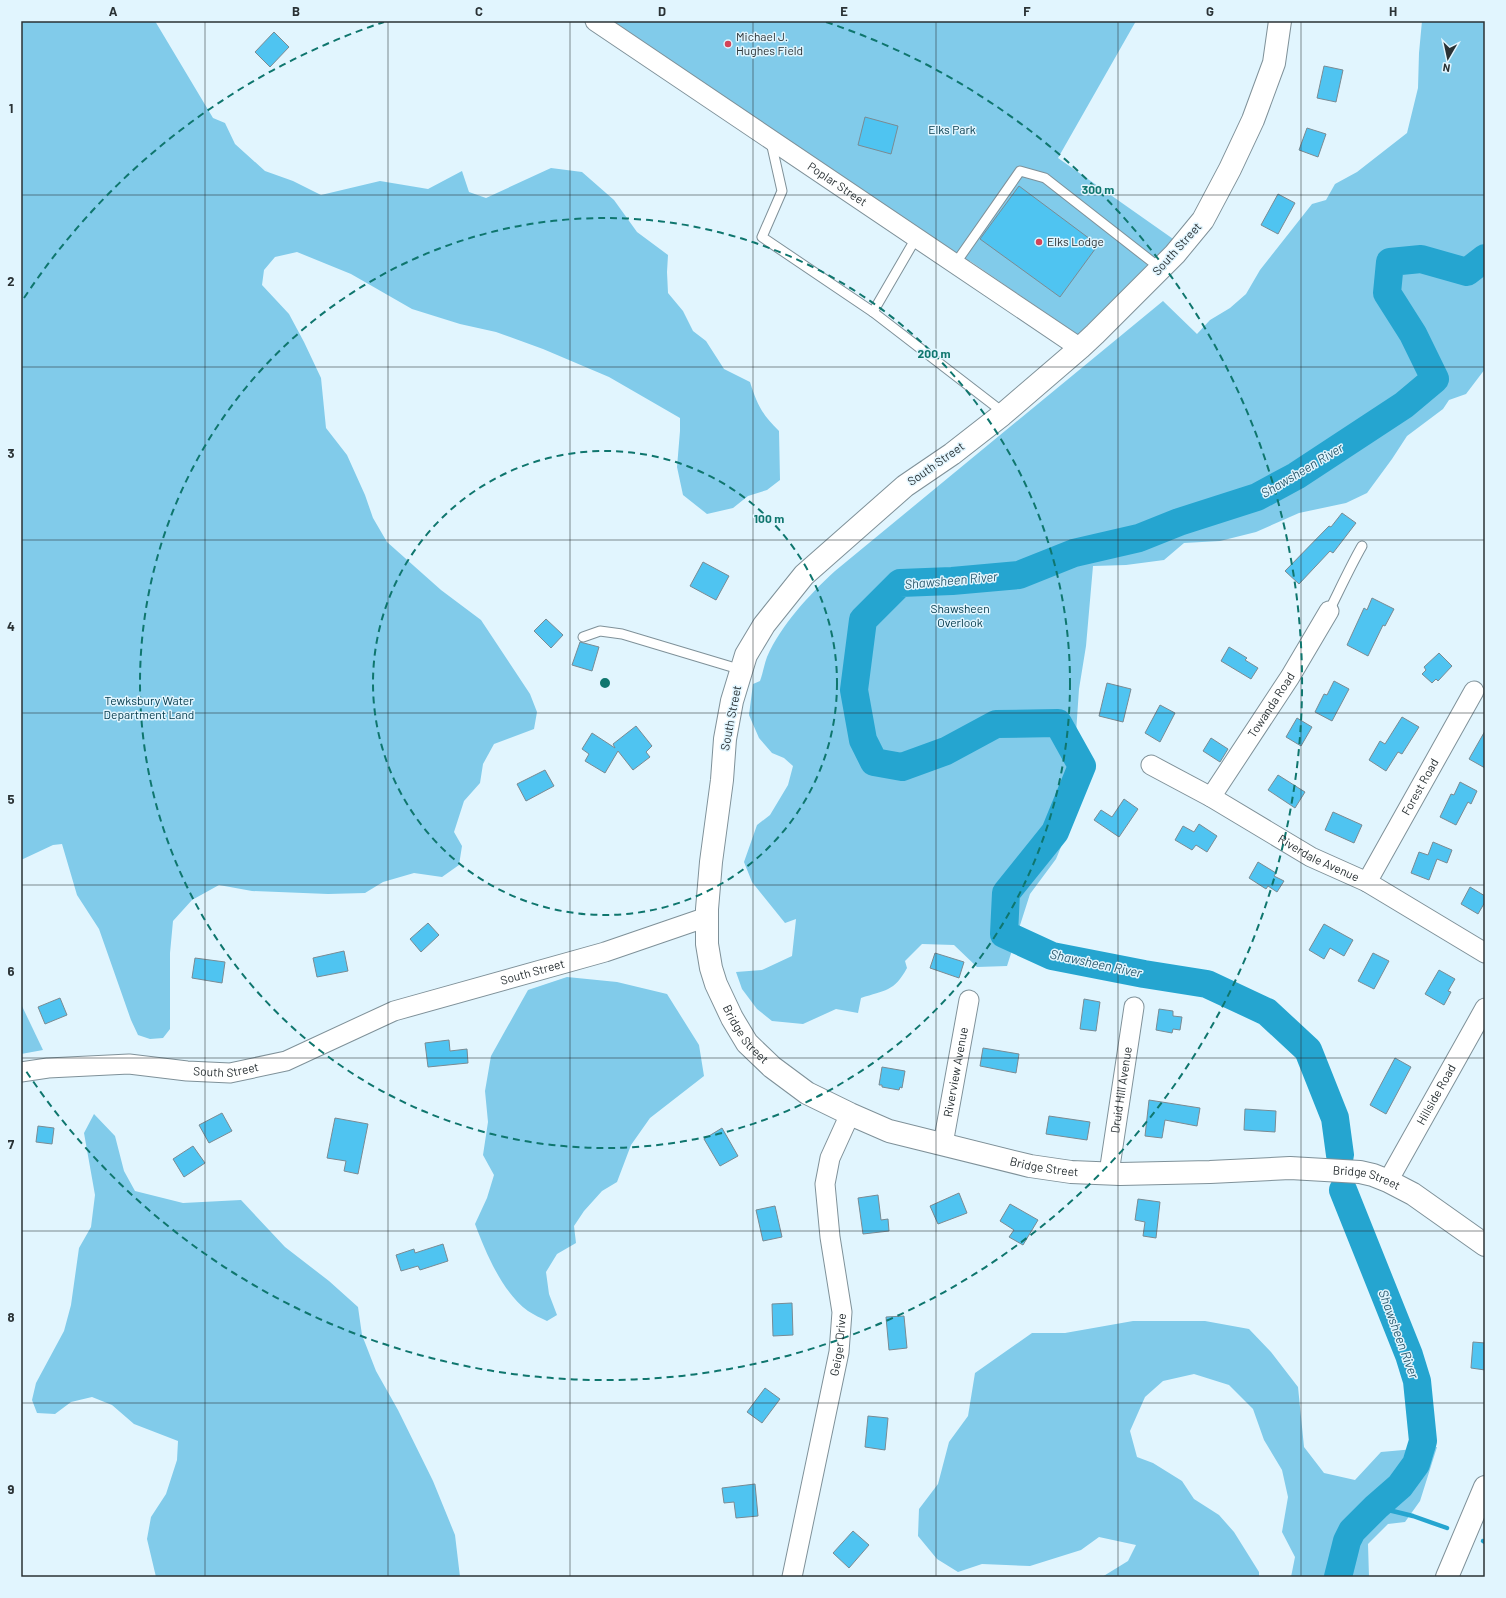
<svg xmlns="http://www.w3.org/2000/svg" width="1506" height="1598" font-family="Barlow,sans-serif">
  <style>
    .green { fill: #81cbea }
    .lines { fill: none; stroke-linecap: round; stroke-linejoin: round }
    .stream { stroke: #25a5d0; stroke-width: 4.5 }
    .river { stroke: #25a5d0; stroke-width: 28 }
    .building { fill: #4fc4f1; stroke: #7a8b93 }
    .service-casing { stroke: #7f9199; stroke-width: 11 }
    .minor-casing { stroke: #7f9199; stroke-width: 21 }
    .tertiary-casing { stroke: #7f9199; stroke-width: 24 }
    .secondary-casing { stroke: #7f9199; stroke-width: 24 }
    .service { stroke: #fff; stroke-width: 9 }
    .minor { stroke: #fff; stroke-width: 19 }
    .tertiary { stroke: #fff; stroke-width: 22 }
    .secondary { stroke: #fff; stroke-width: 22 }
    .grid { fill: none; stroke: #2a3235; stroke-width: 1; stroke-opacity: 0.55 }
    .ring { fill: none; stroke: #0f766e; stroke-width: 2; stroke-dasharray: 7 5 }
    .poi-dot { fill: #d44357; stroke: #e1f5fe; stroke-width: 1.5 }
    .labels { text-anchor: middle; stroke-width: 3; stroke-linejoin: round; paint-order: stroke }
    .poi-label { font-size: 12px; fill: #2a3235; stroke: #e1f5fe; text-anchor: start }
    .park-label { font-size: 12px; fill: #003749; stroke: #e1f5fe }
    .street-label { font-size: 12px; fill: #2a3235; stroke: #e1f5fe }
    .water-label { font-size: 13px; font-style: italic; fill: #2c5b6f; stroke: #e1f5fe }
    .centre { fill: #0f766e; stroke: #e1f5fe; stroke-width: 2 }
    .ring-label { font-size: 12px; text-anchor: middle; font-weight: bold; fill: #0f766e; stroke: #e1f5fe; stroke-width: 3; stroke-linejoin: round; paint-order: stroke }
    .neatline { fill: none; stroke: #2a3235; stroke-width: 1.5 }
    .grid-label { font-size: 13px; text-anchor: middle; font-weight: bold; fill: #2a3235 }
  </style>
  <rect width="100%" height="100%" fill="#e1f5fe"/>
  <g class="green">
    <path d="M 21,21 L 155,21 L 213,118 L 225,123 L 235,144 L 265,171 L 293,181 L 321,195 L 380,181 L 428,189 L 462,171 L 469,192 L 486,198 L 551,168 L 582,172 L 614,200 L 637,232 L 668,255 L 667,272 L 668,293 L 683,311 L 693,331 L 706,341 L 724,369 L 750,382 C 757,404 762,415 779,431 L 780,480 L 767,490 L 748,496 L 733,508 L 707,514 L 683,495 L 677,467 L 680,431 L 680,418 L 609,377 L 543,349 L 496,332 L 460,324 L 412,309 L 351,274 L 297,252 L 275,257 L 264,270 L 262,285 L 289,314 L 304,342 L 321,378 L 326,428 L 347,455 L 365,495 L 373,518 L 387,542 L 441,590 L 481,620 L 530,694 L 537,712 L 534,729 L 494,744 L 483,764 L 480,783 L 464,801 L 454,832 L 462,846 L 459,865 L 442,877 L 414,873 L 383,882 L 365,893 L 328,894 L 252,891 L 219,885 L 192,900 L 173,921 L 170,953 L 170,1029 L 163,1038 L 150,1039 L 138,1035 L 131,1020 L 99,929 L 77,895 L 62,844 L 53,845 L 21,860 Z"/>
    <path d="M 607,21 L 1136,21 L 1058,158 L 1176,241 L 1078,335 L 970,261 L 964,270 Z"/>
    <path d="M 1422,21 L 1485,21 L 1485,369 L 1466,394 L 1449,400 L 1443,409 L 1407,436 L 1392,459 L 1367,493 L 1346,503 L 1299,513 L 1256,532 L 1220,541 L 1184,543 L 1164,560 L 1126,565 L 1093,566 L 1086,646 L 1079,689 L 1076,733 L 1084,791 L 1056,859 L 1030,894 L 1007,966 L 977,967 L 954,945 L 922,944 L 905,961 L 907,968 C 894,992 885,990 861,998 L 858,1013 L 836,1009 L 803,1024 L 772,1021 L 757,1009 L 742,989 L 736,972 L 762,970 L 792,956 L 796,919 L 785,923 L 752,882 L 744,862 L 757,825 L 770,815 L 788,785 L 793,766 L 784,758 L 772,753 L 759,738 L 749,715 L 753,684 L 760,681 C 763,673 764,665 767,657 C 781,625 809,595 835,571 L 1163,301 L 1197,334 L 1210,320 L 1230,308 L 1246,294 L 1260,270 L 1312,204 L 1326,200 L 1335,184 L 1357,172 L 1407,133 L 1418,88 L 1419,53 Z"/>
    <path d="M 567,977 L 617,982 L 667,994 L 699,1045 L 704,1076 L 650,1118 L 631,1145 L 617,1182 L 602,1191 L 584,1211 L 574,1226 L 576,1243 L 557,1254 L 546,1272 L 549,1294 L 557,1315 L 547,1321 C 541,1318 534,1315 528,1311 C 502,1292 486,1253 475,1224 L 487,1198 L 494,1175 L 483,1155 L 488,1122 L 485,1091 L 491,1056 L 528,990 Z"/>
    <path d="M 21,1004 L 43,1050 L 21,1054 Z"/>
    <path d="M 94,1114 L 115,1136 L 124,1171 L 135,1191 L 183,1203 L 241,1200 L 285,1247 L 329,1281 L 358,1307 L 362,1335 L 376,1371 L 398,1410 L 433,1481 L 455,1535 L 460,1577 L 156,1577 L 147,1539 L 151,1517 L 166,1494 L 177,1460 L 178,1441 L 134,1424 L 112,1405 L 92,1397 L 71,1402 L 55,1414 L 37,1413 L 32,1400 L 36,1383 L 64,1331 L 71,1305 L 79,1248 L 91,1227 L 95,1195 L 84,1133 Z"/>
    <path d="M 1133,1321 L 1205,1321 L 1249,1329 L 1271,1352 L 1298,1387 L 1304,1447 L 1324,1473 L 1355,1480 L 1381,1452 L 1437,1447 L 1420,1501 L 1405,1522 L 1388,1524 L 1368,1544 L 1369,1577 L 1291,1577 L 1295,1557 L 1282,1532 L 1288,1497 L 1282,1470 L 1264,1440 L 1253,1409 L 1229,1385 L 1194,1374 L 1163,1381 L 1145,1397 L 1130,1431 L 1137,1457 L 1153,1463 L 1182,1481 L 1194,1499 L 1219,1515 L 1234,1532 L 1259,1572 L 1259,1577 L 1102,1577 L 1128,1561 L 1136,1545 L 1099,1537 L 1081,1550 L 1030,1566 L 982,1564 L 958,1572 L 937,1559 L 918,1536 L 919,1509 L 938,1484 L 949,1442 L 968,1416 L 975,1373 L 1032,1333 L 1065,1333 Z"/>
  </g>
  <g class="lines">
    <g class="stream">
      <path d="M 1376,1507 L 1413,1516 L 1447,1528"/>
      <path d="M 1483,1541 L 1485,1542"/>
    </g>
    <g class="river">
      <path d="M 1340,1155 L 1335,1118 L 1308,1050 L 1267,1012 L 1207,984 L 1144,974 L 1052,956 L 1004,934 L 1006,893 L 1055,832 L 1082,766 L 1058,723 L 996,724 L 946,751 L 902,767 L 874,762 L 863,740 L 854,690 L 863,620 L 900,583 L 952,581 L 1019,575 L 1074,553 L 1139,538 L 1179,522 L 1257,497 L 1296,476 L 1404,405 L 1435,379 L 1413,334 L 1387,293 L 1390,262 L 1421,259 L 1467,272 L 1485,258"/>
      <path d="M 1338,1577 L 1347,1541 L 1352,1531 L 1376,1507 L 1400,1486 L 1416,1464 L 1423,1441 L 1417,1381 L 1409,1355 L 1343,1190"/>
    </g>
  </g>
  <g class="building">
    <path d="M 274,32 L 289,47 L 270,67 L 255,52 Z"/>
    <path d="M 1324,66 L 1343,70 L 1336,102 L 1317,98 Z"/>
    <path d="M 865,117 L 898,126 L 891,154 L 858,145 Z"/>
    <path d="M 1307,128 L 1326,134 L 1318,157 L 1299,150 Z"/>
    <path d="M 1019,186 L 1098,245 L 1060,297 L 980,239 Z"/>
    <path d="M 1278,194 L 1295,203 L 1278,234 L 1261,225 Z"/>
    <path d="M 1342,513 L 1356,523 L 1333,553 L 1330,551 L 1299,584 L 1285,571 L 1329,526 L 1331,527 Z"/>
    <path d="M 703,562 L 729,576 L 716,600 L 690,586 Z"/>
    <path d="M 1372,598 L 1394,609 L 1385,626 L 1383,625 L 1368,656 L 1347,645 L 1364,608 L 1367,610 Z"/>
    <path d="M 546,619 L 563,635 L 551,648 L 534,631 Z"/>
    <path d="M 580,642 L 599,647 L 592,671 L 572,665 Z"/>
    <path d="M 1229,647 L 1247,658 L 1245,660 L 1258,668 L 1251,679 L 1221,661 Z"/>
    <path d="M 1439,653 L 1452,666 L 1438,681 L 1436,679 L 1432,683 L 1422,674 L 1426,670 L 1424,667 Z"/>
    <path d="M 1334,681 L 1349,689 L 1332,721 L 1315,712 L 1324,694 L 1327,695 Z"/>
    <path d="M 1107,683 L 1131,689 L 1123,722 L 1099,716 Z"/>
    <path d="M 1160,705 L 1175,713 L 1160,742 L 1145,733 Z"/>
    <path d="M 1402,717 L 1419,727 L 1402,754 L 1398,752 L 1386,771 L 1369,760 L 1380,741 L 1385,744 Z"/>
    <path d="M 1297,718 L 1312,727 L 1301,746 L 1286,737 Z"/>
    <path d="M 636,726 L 652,746 L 646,752 L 650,757 L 633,770 L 618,751 L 605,773 L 585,761 L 589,754 L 582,749 L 592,733 L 615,748 L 613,744 Z"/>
    <path d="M 1485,731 L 1485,768 L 1469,759 Z"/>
    <path d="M 1211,738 L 1228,749 L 1220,762 L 1203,751 Z"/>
    <path d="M 545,770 L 554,786 L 526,801 L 517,784 Z"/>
    <path d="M 1278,775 L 1305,792 L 1295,808 L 1268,790 Z"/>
    <path d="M 1460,782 L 1477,791 L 1471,804 L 1468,802 L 1456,825 L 1440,817 L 1451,794 L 1454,795 Z"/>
    <path d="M 1124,799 L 1138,809 L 1119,837 L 1094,820 L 1101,810 L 1112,817 Z"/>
    <path d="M 1333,812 L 1362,825 L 1354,843 L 1325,830 Z"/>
    <path d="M 1199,824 L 1217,836 L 1207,852 L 1196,845 L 1192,850 L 1175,840 L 1183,826 L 1194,832 Z"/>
    <path d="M 1433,842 L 1452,850 L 1447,863 L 1437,859 L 1429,880 L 1411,873 L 1419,852 L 1428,855 Z"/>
    <path d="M 1258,862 L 1276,873 L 1274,876 L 1284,881 L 1277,892 L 1268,886 L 1266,889 L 1249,878 Z"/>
    <path d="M 1470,887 L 1485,896 L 1485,902 L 1478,914 L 1461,904 Z"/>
    <path d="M 428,923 L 439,935 L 421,952 L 410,939 Z"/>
    <path d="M 1324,924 L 1353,940 L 1344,956 L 1330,948 L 1324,959 L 1309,950 Z"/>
    <path d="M 344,951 L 348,971 L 317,977 L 313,958 Z"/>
    <path d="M 935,953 L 964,962 L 959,978 L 930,968 Z"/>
    <path d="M 1373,953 L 1389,961 L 1374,989 L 1358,981 Z"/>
    <path d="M 195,958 L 225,962 L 222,983 L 192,978 Z"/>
    <path d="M 1439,970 L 1455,979 L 1448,991 L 1451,992 L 1444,1005 L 1425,994 Z"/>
    <path d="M 60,998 L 67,1015 L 45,1024 L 38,1007 Z"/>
    <path d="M 1084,999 L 1100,1002 L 1096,1031 L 1080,1029 Z"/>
    <path d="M 1159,1009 L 1173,1011 L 1173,1016 L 1182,1017 L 1180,1030 L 1173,1029 L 1172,1033 L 1156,1030 Z"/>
    <path d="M 449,1040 L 450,1051 L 467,1049 L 468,1063 L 428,1067 L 425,1043 Z"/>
    <path d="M 983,1048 L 1019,1054 L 1016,1073 L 980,1066 Z"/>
    <path d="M 1395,1058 L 1411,1067 L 1386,1114 L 1370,1105 Z"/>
    <path d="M 882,1067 L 905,1071 L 902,1088 L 900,1087 L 899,1090 L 882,1087 L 882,1085 L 879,1085 Z"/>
    <path d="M 1149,1100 L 1200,1108 L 1197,1126 L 1165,1120 L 1162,1138 L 1145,1136 Z"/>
    <path d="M 1245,1109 L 1276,1111 L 1275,1132 L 1244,1130 Z"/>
    <path d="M 222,1113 L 232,1131 L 209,1143 L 199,1125 Z"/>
    <path d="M 1049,1116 L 1090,1122 L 1087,1140 L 1046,1134 Z"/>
    <path d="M 335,1118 L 368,1124 L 358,1174 L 344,1171 L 346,1161 L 327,1158 Z"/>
    <path d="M 38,1126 L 54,1128 L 52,1144 L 36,1142 Z"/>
    <path d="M 722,1128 L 738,1156 L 720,1166 L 704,1139 Z"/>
    <path d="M 193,1146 L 205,1163 L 184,1177 L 173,1159 Z"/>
    <path d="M 959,1193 L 967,1213 L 938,1224 L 930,1206 Z"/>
    <path d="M 878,1195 L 881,1220 L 888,1219 L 889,1231 L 863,1234 L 858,1198 Z"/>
    <path d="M 1138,1199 L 1160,1202 L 1156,1238 L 1143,1236 L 1145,1222 L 1135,1220 Z"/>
    <path d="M 1010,1204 L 1038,1220 L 1023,1245 L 1009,1237 L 1014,1230 L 1000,1221 Z"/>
    <path d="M 775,1206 L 782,1237 L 763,1241 L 756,1210 Z"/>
    <path d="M 443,1244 L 448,1261 L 420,1270 L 418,1266 L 401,1271 L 396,1255 L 414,1249 L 415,1253 Z"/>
    <path d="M 792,1303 L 793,1335 L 773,1336 L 772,1304 Z"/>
    <path d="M 904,1316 L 907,1348 L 889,1350 L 886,1317 Z"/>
    <path d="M 1473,1342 L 1485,1343 L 1485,1370 L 1471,1368 Z"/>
    <path d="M 765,1388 L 780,1399 L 762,1423 L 747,1412 Z"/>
    <path d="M 868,1416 L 888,1418 L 885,1450 L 865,1447 Z"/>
    <path d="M 755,1484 L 758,1516 L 736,1518 L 734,1502 L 724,1503 L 722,1488 Z"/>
    <path d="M 853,1531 L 869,1545 L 849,1568 L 833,1553 Z"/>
  </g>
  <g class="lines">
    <g class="service-casing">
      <g id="service">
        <path d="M 771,142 L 782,191 L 762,237 L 873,312"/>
        <path d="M 916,238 L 873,312 L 1004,413"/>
        <path d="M 955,264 L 1020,171 L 1045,178 L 1160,268"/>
        <path d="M 1329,611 C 1340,589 1350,567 1362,546"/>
        <path d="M 583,637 L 600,631 L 622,634 L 742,670"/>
      </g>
    </g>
    <g class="minor-casing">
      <g id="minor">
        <path id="s1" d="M 595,21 L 1080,348"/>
        <path id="s2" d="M 1151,765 L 1211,797 L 1311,857 L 1367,882 L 1485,953"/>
        <path id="s3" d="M 1211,797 L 1290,677 L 1329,611"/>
        <path id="s4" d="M 1367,882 L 1474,691"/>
        <path id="s5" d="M 21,1072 L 48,1068 L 129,1064 L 187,1071 L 230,1073 L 286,1061 L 394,1011 L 605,952 L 707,917"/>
        <path id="s6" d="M 943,1144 L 969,1000"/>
        <path id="s7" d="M 1109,1173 L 1134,1007"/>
        <path id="s8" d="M 1388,1181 L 1485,1008"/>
        <path id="s9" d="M 792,1577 L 839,1352 L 842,1312 L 830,1237 L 825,1184 L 830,1158 L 850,1114"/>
      </g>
    </g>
    <g class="tertiary-casing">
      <g id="tertiary">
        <path id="s10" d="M 1280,21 L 1274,63 L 1253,120 L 1230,169 L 1203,220 L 1175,254 L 1095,334 L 1080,348 L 1002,415 L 952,454 L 905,486 L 804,575 L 764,625 L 746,655 L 732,701 L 725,739 L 722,780 L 711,862 L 707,909 L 707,944 L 711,968 L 716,984 L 732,1018 L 747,1043 L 772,1067 L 807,1093 L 850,1114 L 889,1131 L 1030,1166 L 1071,1172 L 1120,1174 L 1210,1172 L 1290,1168 L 1360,1172 L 1373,1175 L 1388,1181 L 1413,1194 L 1485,1245"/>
      </g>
    </g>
    <g class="secondary-casing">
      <path id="secondary" d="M 1447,1577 L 1485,1487"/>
    </g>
    <use href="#service" class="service"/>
    <use href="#minor" class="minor"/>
    <use href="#tertiary" class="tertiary"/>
    <use href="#secondary" class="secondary"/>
  </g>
  <path class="grid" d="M 205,21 L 205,1577M 388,21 L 388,1577M 570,21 L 570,1577M 753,21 L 753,1577M 936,21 L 936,1577M 1118,21 L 1118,1577M 1301,21 L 1301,1577M 21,195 L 1485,195M 21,367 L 1485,367M 21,540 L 1485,540M 21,713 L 1485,713M 21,885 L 1485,885M 21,1058 L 1485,1058M 21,1231 L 1485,1231M 21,1403 L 1485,1403"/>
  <g class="ring">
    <circle cx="605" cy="683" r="232"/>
    <circle cx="605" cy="683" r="465"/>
    <path d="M24 298A697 697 0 0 1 384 22M826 22A697 697 0 1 1 24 1068"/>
  </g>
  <g class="poi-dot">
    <circle cx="728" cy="44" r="4"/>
    <circle cx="1039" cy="242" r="4"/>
  </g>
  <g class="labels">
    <g class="poi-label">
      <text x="736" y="41">Michael J.<tspan x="736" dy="14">Hughes Field</tspan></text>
      <text x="1047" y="246">Elks Lodge</text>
    </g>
    <g class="park-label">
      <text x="952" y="134">Elks Park</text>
      <text x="960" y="613">Shawsheen<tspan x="960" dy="14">Overlook</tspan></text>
      <text x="149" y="705">Tewksbury Water<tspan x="149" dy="14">Department Land</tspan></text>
    </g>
    <g class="street-label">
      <text dy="4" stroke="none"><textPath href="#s1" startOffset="292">Poplar Street</textPath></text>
      <text transform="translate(1177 249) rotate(-48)" y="4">South Street</text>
      <text transform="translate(936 464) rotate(-35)" y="4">South Street</text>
      <text dy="4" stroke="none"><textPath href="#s3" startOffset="110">Towanda Road</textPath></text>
      <text transform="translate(731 718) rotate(-79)" y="4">South Street</text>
      <text dy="4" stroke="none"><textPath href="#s4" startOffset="109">Forest Road</textPath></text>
      <text dy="4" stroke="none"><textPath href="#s2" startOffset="192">Riverdale Avenue</textPath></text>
      <text dy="4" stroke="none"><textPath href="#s5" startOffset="530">South Street</textPath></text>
      <text dy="4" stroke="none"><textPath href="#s10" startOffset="1242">Bridge Street</textPath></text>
      <text dy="4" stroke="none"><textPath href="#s5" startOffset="206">South Street</textPath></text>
      <text dy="4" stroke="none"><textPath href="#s6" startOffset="73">Riverview Avenue</textPath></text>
      <text dy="4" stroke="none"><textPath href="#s7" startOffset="84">Druid Hill Avenue</textPath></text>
      <text dy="4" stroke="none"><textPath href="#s8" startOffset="99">Hillside Road</textPath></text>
      <text dy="4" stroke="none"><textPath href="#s10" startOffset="1578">Bridge Street</textPath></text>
      <text dy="4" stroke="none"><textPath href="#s10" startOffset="1902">Bridge Street</textPath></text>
      <text dy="4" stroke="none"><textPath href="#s9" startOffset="237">Geiger Drive</textPath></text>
    </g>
    <g class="water-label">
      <text transform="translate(1302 470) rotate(-31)" y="5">Shawsheen River</text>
      <text transform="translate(951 580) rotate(-5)" y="5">Shawsheen River</text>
      <text transform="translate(1096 963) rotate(12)" y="5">Shawsheen River</text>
      <text transform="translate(1399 1334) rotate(70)" y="5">Shawsheen River</text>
    </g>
  </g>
  <circle cx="605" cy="683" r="6" class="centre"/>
  <g class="ring-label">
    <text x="1098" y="194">300 m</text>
    <text x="934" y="358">200 m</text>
    <text x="769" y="523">100 m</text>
  </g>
  <rect width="1506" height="1598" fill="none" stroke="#e1f5fe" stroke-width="44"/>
  <g transform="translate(1448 58) rotate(189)" stroke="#e1f5fe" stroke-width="3" paint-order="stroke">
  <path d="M0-3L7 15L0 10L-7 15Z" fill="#2a3235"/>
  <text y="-6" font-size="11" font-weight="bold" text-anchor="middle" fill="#2a3235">N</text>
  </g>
  <rect x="22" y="22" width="1462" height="1554" class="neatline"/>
  <g class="grid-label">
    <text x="113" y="16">A</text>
    <text x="296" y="16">B</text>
    <text x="479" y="16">C</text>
    <text x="662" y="16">D</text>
    <text x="844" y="16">E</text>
    <text x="1027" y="16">F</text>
    <text x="1210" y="16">G</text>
    <text x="1393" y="16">H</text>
    <text x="11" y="113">1</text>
    <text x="11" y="286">2</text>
    <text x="11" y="458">3</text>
    <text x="11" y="631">4</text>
    <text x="11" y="804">5</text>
    <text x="11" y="976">6</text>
    <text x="11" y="1149">7</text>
    <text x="11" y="1322">8</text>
    <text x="11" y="1494">9</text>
  </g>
</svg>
